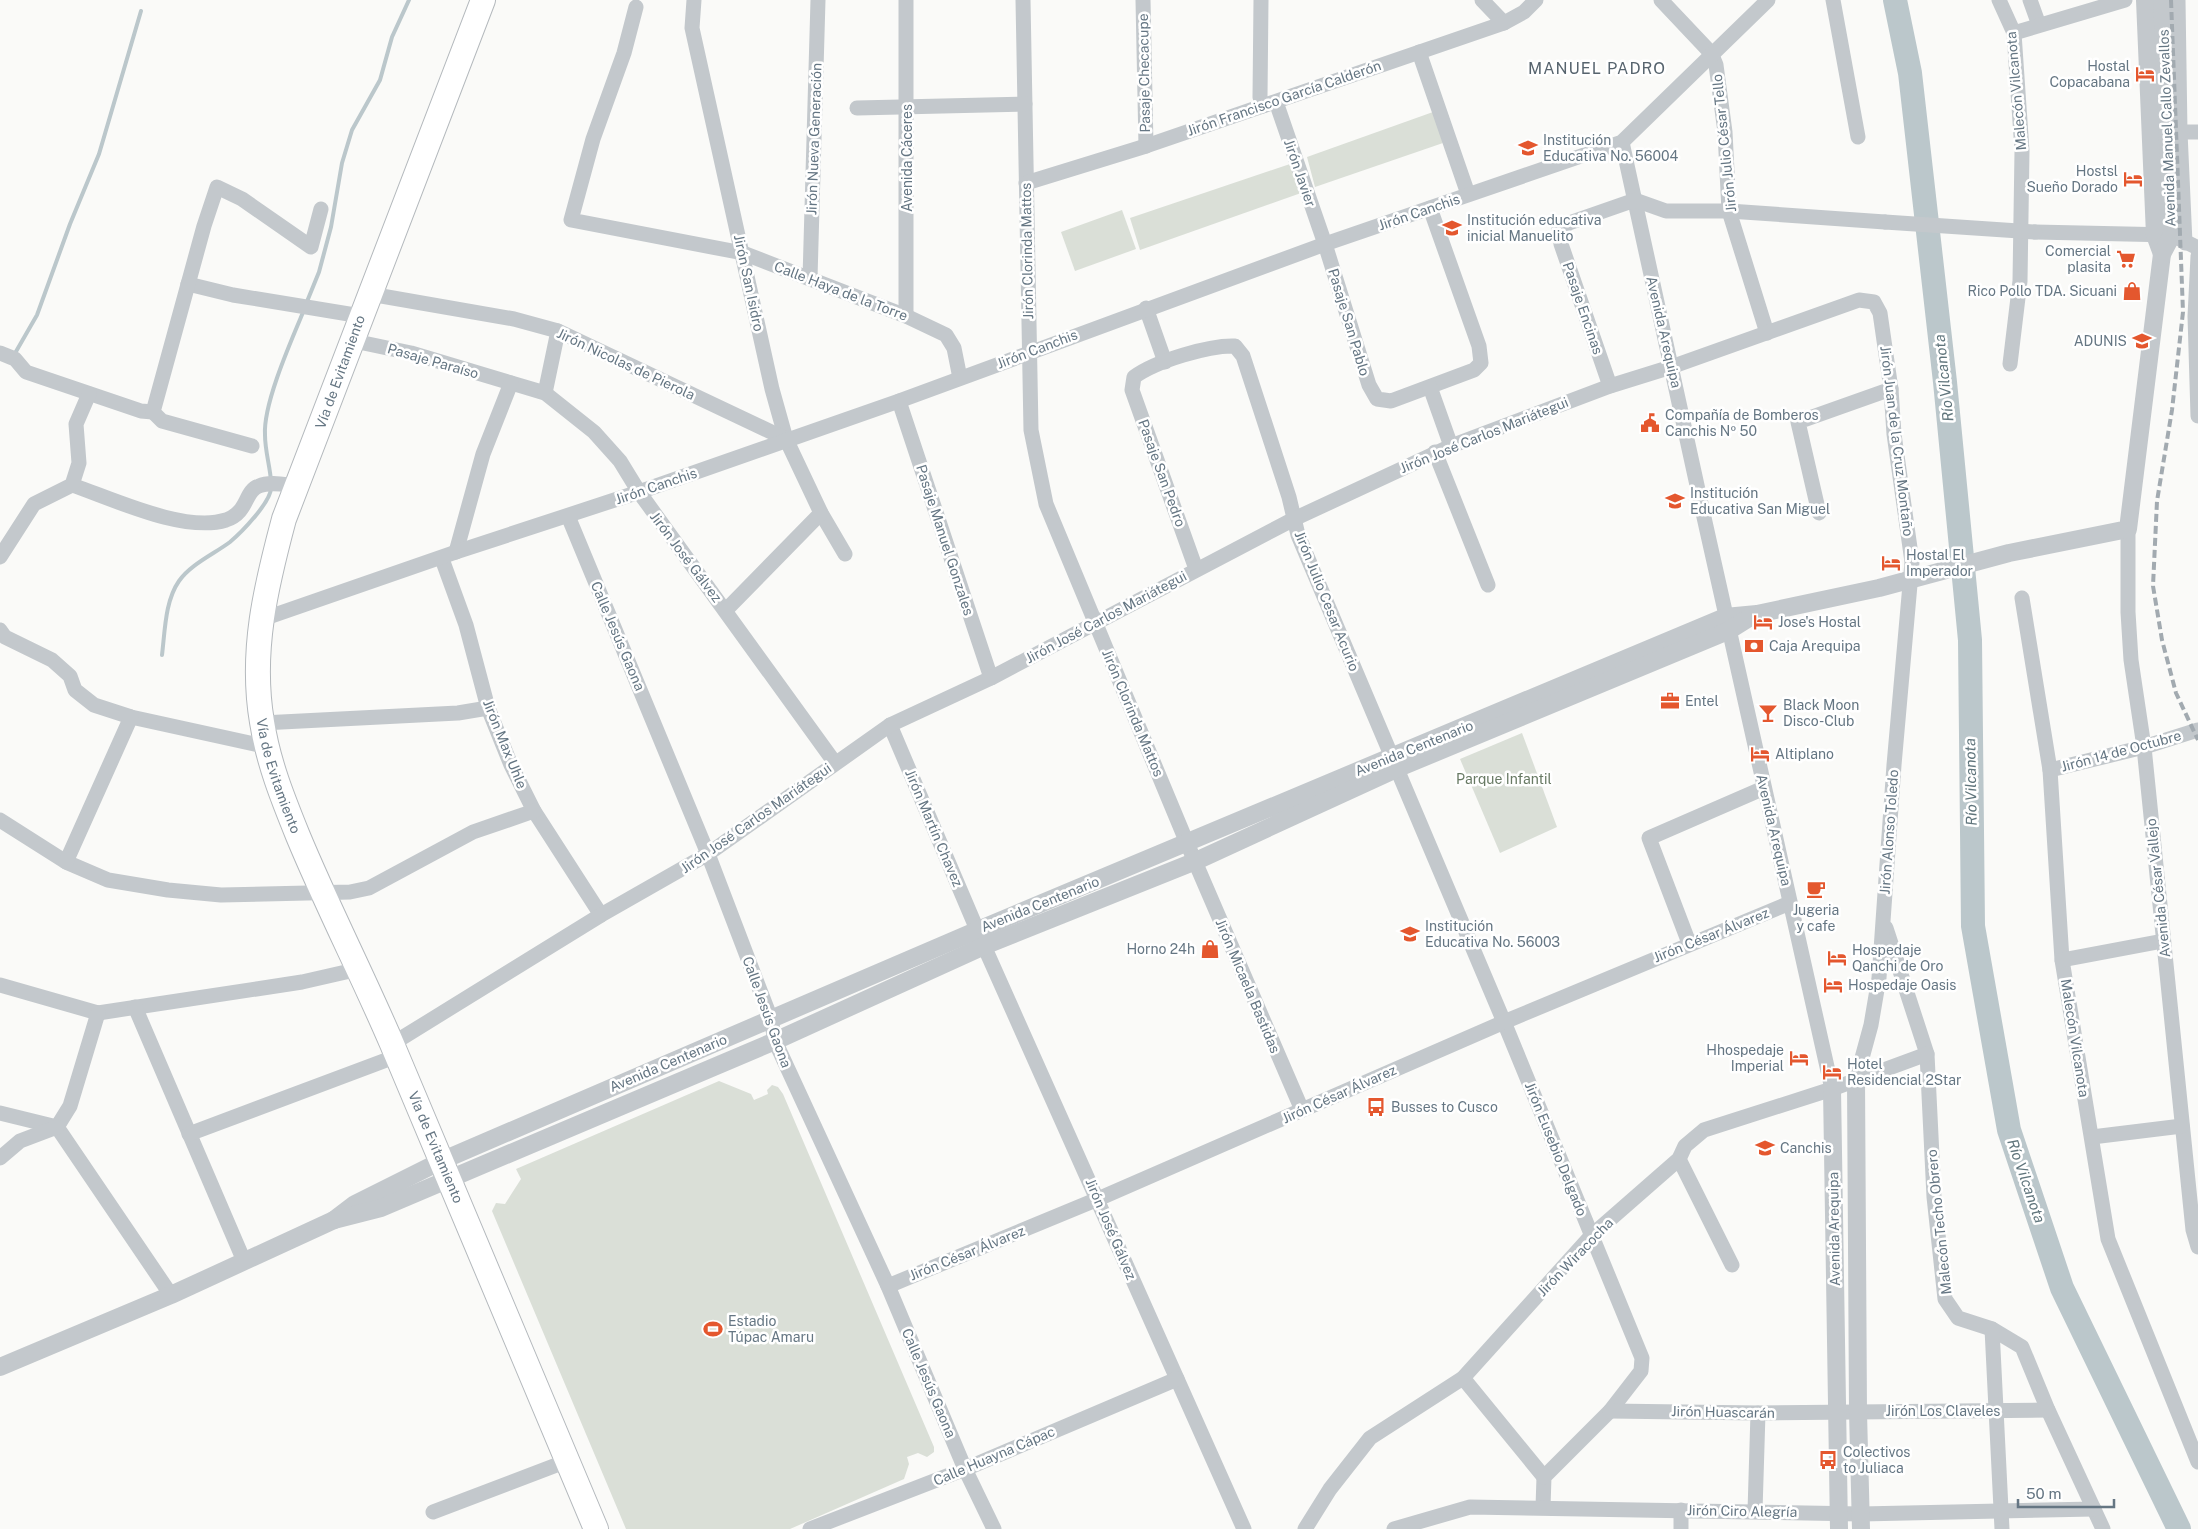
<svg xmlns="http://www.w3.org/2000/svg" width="2198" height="1529" font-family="'Public Sans',sans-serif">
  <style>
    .green { fill: #dadfd7 }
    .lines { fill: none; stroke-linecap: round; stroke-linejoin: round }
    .stream { stroke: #bbc7cb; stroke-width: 4 }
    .river { stroke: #bbc7cb; stroke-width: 24 }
    .trunk-casing { stroke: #b4b9bd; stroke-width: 26 }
    .minor { stroke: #c3c8cc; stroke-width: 15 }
    .tertiary { stroke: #c3c8cc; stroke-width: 18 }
    .trunk { stroke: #fff; stroke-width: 24 }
    .rail { stroke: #a2aab0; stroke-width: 4; stroke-dasharray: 8 4; stroke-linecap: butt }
    .minor-bridge { stroke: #c3c8cc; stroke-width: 15 }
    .labels { text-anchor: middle; stroke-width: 5; stroke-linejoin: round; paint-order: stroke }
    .poi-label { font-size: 14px; fill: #657683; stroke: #fff; text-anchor: start }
    .street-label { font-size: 14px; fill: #657683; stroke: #fff }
    .park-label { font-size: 14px; fill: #687a64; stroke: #fff }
    .water-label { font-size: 15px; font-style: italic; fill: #60757c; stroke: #fff }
    .quarter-label { font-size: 16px; letter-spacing: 1px; fill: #57646e; stroke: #fff }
  </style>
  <rect width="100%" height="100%" fill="#fafaf8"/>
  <g class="green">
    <path d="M 1433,112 L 1443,143 L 1315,187 L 1307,157 Z"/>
    <path d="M 1290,164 L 1301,193 L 1140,250 L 1130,218 Z"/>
    <path d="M 1122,210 L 1136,249 L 1075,271 L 1061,232 Z"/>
    <path d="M 1522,733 L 1557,827 L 1500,853 L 1460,759 Z"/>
    <path d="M 719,1081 L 751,1094 L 754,1100 L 768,1094 L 767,1090 L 772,1085 L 778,1087 L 783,1094 L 934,1447 L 934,1452 L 927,1457 L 918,1453 L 907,1457 L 909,1464 L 904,1479 L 790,1529 L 626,1529 L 492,1211 L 496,1203 L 505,1204 L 521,1179 L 516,1169 Z"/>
  </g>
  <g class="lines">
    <g class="stream">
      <path d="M 306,304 L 319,272 L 331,227 L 342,163 L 352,130 L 380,80 L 392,37 L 409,0"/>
      <path d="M 14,355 L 37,315 L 70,224 L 99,154 L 141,11"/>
      <path d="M 271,481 C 270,466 265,451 265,435 C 263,404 291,341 304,310"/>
      <path d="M 162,655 C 165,631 165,601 179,581 C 191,564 214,554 230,542 C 241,533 271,502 271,488"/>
    </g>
    <path class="river" d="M 1895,0 L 1910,73 L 1945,382 L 1970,640 L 1973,926 L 2009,1130 L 2062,1288 L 2179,1529"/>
    <g class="trunk-casing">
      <g id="trunk">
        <path id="s1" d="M 483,0 L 284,519 C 266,586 250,652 262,722 C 268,762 283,799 298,836 C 327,906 362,974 392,1044 C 461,1205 528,1367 596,1529"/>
      </g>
    </g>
    <g class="minor">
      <path d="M 694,0 L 692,28 L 772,389 L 786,439 L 821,513 L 845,554"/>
      <path d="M 1023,0 L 1031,430 L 1046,504 L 1187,843 L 1302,1110"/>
      <path d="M 1143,0 L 1146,146"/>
      <path d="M 1261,0 L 1260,97 L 1263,106"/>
      <path d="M 1482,0 L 1504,23"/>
      <path d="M 1661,0 L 1711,53 L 1716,65 L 1725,132 L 1729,211 L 1767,333"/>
      <path d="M 1833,0 L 1858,137"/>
      <path d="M 1999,0 L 2014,33 L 2022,151 L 2020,281 L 2010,364"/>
      <path d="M 2030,0 L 2039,25"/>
      <path d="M 2178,0 L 2180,132 L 2185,243"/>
      <path d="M 636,7 L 624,53 L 593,139 L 571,220 L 743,253 L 906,316 L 946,335 L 954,348 L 960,378"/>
      <path d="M 2014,33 L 2125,0"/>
      <path d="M 1419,52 L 1468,194"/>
      <path d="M 1276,102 L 1325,244 L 1369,385 L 1377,399 L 1391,401 L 1474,370 L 1481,363 L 1479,346 L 1430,208"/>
      <path d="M 857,108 L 1025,104"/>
      <path d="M 2170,132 L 2198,132"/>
      <path d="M 1622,142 C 1690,458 1761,774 1832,1089"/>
      <path d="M 1026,183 L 1146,146 L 1504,23 L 1524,12 L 1536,0"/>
      <path d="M 2035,232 L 2172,235 L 2198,248"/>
      <path d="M 2198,256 L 2195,316 L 2198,416"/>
      <path d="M 810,278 L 818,0"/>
      <path d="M 188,284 L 233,295 L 361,316"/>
      <path d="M 370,294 L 514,319 L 558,331 L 786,439"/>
      <path d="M 1146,308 L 1165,362"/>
      <path d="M 906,316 L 906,0"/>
      <path d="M 354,341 L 411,353 L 545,393 L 594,432 L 620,461 L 639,492 L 835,763"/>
      <path d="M 0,353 L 15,359 L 26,372 L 141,411 L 153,412"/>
      <path d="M 1610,386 L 1561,244 L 1559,229 L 1569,223 L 1635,200 L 1666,211 L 1729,211 L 1885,222"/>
      <path d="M 1430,387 L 1451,446"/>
      <path d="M 545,393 L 558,331"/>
      <path d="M 899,401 L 991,678"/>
      <path d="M 252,446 L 162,421 L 153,412 L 204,226 L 217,187 L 242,199 L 311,247 L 321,209"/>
      <path d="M 1435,452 L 1488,585"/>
      <path d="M 72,485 C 113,499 184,533 226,520 C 249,512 244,491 259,486 C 270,481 286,485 297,486"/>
      <path d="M 1819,513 L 1798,422 L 1891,389"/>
      <path d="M 568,516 L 708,854 L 771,1019 L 775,1041 L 888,1286 L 965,1469 L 994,1529"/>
      <path d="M 2128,529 L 2128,612 L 2131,660 L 2144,747 L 2193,1230 L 2198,1247"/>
      <path d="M 456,552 L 483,454 L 511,383"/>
      <path d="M 0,557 L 34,504 L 72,485 L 79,463 L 76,424 L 89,394"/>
      <path d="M 442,559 L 466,625 L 488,708 L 511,765 L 534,811 L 601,915"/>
      <path d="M 1196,569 L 1132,390 L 1134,377 C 1156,361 1209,345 1235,346 L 1243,356 L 1289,497 L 1298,535 L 1504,1022 L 1642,1358 L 1641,1371 L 1610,1411 L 1544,1477 L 1543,1507"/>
      <path d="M 2022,598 L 2050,770 L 2062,960 L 2108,1239 L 2198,1462"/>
      <path d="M 726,610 L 821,513"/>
      <path d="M 260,620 L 456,552 L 639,492 L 899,401 L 1325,244 L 1622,142 L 1768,0"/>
      <path d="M 0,630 L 5,637 L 52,660 L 70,676 L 75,690 L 94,705 L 131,717 L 268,747"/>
      <path d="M 262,723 L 458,713 L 488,708"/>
      <path d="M 890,725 L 984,946 L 1244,1529"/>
      <path d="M 2050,770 L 2144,747 L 2198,730"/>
      <path d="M 0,820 L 66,862 L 108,880 L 168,890 L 221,895 L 350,892 L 369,888 L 473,832 L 534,811"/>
      <path d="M 66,862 L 131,717"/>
      <path d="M 1886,928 L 1927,1054 L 1934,1197 L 1945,1299 L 1958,1318 L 1992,1329 L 2022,1347 L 2048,1410 L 2103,1529"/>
      <path d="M 1689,943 L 1649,838 L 1764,788"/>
      <path d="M 2062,960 L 2163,941"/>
      <path d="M 0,985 L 98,1013 L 302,982 L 359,969"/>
      <path d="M 135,1007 L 244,1261"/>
      <path d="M 98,1013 L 70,1106 L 57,1127 L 171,1295"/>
      <path d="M 392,1044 L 601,915 L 708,854 L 890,725 L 991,678 L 1294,519 L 1451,446 L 1610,386 L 1671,367 L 1859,300 L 1874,302 L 1880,313 L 1891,389 L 1894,434 L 1912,562 L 1894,765 L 1879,978 L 1871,1025 L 1856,1080"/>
      <path d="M 0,1113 L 57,1127"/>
      <path d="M 189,1134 L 397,1056"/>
      <path d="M 2092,1137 L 2182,1126"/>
      <path d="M 0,1158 L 20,1141 L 57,1127"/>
      <path d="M 1679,1159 L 1732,1265"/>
      <path d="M 888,1286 L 1098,1199 L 1504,1022 L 1790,903"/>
      <path d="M 1992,1329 L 2002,1529"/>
      <path d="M 1463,1378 L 1544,1477"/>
      <path d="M 1610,1411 L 1758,1413 L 2048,1410"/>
      <path d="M 1755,1511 L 1758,1413"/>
      <path d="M 433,1512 L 567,1461"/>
      <path d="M 810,1529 L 965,1469 L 1177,1379"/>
      <path d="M 1305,1529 L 1330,1489 L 1370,1438 L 1463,1378 L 1591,1236 L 1679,1159 L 1685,1146 L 1704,1130 L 1832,1089 L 1927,1054"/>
      <path d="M 1394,1529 L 1470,1507 L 1861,1514 L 2094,1509"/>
      <path d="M 1681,1529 L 1681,1510"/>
    </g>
    <g class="tertiary">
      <path d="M 2145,0 L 2155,235 L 2162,254"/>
      <path d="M 1856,1080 L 1858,1412 L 1861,1529"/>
      <path d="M 1832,1089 L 1839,1529"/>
      <path d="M 334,1220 L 355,1204 L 441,1161 L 978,930 L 1725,617 L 1757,614 L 1879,588 L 2009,553 L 2128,529 L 2162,254 L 2172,235 L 2162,0"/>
      <path d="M 0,1367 L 171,1295 L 334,1220 L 381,1208 L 775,1041 L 984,946 L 1196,861 L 1396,769 L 1728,631 L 1752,616"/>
    </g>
    <use href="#trunk" class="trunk"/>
    <path class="rail" d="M 2171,0 L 2183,312 L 2172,410 L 2157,501 L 2153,586 L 2162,640 L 2176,693 L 2198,740"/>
    <path class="minor-bridge" d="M 1885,222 L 2035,232"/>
  </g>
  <defs>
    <g id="hotel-bare" transform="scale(1.5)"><path d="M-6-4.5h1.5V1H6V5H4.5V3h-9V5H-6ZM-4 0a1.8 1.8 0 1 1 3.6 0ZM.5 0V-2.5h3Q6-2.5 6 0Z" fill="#e4572e" stroke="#fff" stroke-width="2.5" paint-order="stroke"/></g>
    <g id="school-bare" transform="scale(1.5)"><path d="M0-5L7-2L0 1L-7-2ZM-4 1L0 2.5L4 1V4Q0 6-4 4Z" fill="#e4572e" stroke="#fff" stroke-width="2.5" paint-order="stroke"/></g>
    <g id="supermarket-bare" transform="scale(1.5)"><path d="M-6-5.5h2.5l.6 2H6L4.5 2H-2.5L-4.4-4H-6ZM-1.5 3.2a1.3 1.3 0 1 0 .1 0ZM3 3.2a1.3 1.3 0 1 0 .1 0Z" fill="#e4572e" stroke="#fff" stroke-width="2.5" paint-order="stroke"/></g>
    <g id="shop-bare" transform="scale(1.5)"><path d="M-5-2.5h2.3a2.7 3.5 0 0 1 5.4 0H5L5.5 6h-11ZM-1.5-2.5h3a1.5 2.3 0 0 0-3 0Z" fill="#e4572e" stroke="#fff" stroke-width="2.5" paint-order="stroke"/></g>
    <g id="civic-bare" transform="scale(1.5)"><path d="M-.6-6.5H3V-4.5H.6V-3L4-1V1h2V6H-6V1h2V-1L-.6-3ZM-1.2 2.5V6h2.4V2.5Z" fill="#e4572e" stroke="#fff" stroke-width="2.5" paint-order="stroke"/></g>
    <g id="bank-bare" transform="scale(1.5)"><path d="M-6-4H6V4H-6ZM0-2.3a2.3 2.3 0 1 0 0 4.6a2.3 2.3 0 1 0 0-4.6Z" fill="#e4572e" stroke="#fff" stroke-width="2.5" paint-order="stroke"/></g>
    <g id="office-bare" transform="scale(1.5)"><path d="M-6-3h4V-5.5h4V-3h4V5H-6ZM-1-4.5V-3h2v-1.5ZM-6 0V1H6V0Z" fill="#e4572e" stroke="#fff" stroke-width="2.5" paint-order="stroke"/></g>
    <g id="bar-bare" transform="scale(1.5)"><path d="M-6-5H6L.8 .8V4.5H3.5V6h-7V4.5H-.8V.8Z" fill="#e4572e" stroke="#fff" stroke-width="2.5" paint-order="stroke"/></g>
    <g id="cafe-bare" transform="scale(1.5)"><path d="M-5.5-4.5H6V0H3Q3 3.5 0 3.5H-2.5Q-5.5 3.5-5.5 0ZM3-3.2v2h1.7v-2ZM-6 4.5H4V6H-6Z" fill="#e4572e" stroke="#fff" stroke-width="2.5" paint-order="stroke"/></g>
    <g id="bus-bare" transform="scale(1.5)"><path d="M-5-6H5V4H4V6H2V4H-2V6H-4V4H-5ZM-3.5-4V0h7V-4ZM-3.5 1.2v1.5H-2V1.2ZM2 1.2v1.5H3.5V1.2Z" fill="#e4572e" stroke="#fff" stroke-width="2.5" paint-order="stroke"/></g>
    <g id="stadium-bare" transform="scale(1.5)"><path d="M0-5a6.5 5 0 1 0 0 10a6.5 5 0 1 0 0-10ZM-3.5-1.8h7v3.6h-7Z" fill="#e4572e" stroke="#fff" stroke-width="2.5" paint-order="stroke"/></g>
  </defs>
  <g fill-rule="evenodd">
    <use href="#hotel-bare" x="2145" y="74"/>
    <use href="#school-bare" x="1528" y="148"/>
    <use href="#hotel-bare" x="2133" y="179"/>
    <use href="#school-bare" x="1452" y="228"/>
    <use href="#supermarket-bare" x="2126" y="259"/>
    <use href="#shop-bare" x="2132" y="291"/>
    <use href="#school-bare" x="2142" y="341"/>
    <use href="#civic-bare" x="1650" y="423"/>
    <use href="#school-bare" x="1675" y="501"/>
    <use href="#hotel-bare" x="1891" y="563"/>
    <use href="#hotel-bare" x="1763" y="622"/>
    <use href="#bank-bare" x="1754" y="646"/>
    <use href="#office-bare" x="1670" y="701"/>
    <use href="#bar-bare" x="1768" y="713"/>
    <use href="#hotel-bare" x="1760" y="754"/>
    <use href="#cafe-bare" x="1816" y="889"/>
    <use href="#school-bare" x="1410" y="934"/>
    <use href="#shop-bare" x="1210" y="949"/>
    <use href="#hotel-bare" x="1837" y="958"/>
    <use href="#hotel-bare" x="1833" y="985"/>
    <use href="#hotel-bare" x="1799" y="1058"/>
    <use href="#hotel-bare" x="1832" y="1072"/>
    <use href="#bus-bare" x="1376" y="1107"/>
    <use href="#school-bare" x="1765" y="1148"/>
    <use href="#stadium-bare" x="713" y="1329"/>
    <use href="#bus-bare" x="1828" y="1460"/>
  </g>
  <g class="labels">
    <g class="poi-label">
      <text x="2130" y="71" text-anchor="end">Hostal<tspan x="2130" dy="16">Copacabana</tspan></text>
      <text x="1543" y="145">Institución<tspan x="1543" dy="16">Educativa No. 56004</tspan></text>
      <text x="2118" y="176" text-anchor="end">Hostsl<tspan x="2118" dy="16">Sueño Dorado</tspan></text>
      <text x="1467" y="225">Institución educativa<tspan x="1467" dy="16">inicial Manuelito</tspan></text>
      <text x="2111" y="256" text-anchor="end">Comercial<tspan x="2111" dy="16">plasita</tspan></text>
      <text x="2117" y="296" text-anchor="end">Rico Pollo TDA. Sicuani</text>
      <text x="2127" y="346" text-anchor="end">ADUNIS</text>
      <text x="1665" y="420">Compañía de Bomberos<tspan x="1665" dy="16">Canchis Nº 50</tspan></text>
      <text x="1690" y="498">Institución<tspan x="1690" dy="16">Educativa San Miguel</tspan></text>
      <text x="1906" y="560">Hostal El<tspan x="1906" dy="16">Imperador</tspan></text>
      <text x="1778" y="627">Jose's Hostal</text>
      <text x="1769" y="651">Caja Arequipa</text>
      <text x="1685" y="706">Entel</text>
      <text x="1783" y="710">Black Moon<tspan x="1783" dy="16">Disco-Club</tspan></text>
      <text x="1775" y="759">Altiplano</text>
      <text x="1816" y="915" text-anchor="middle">Jugeria<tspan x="1816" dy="16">y cafe</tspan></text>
      <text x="1425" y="931">Institución<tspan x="1425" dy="16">Educativa No. 56003</tspan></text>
      <text x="1195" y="954" text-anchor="end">Horno 24h</text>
      <text x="1852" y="955">Hospedaje<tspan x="1852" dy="16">Qanchi de Oro</tspan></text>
      <text x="1848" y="990">Hospedaje Oasis</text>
      <text x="1784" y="1055" text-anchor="end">Hhospedaje<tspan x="1784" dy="16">Imperial</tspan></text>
      <text x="1847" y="1069">Hotel<tspan x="1847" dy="16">Residencial 2Star</tspan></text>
      <text x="1391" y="1112">Busses to Cusco</text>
      <text x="1780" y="1153">Canchis</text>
      <text x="728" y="1326">Estadio<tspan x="728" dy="16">Túpac Amaru</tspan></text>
      <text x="1843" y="1457">Colectivos<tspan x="1843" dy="16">to Juliaca</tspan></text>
    </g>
    <g class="street-label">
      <text transform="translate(1144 73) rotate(-91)" y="5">Pasaje Checacupe</text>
      <text transform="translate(2016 91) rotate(-95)" y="5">Malecón Vilcanota</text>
      <text transform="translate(1284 98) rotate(-19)" y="5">Jirón Francisco García Calderón</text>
      <text transform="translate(2167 128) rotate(-92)" y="5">Avenida Manuel Callo Zevallos</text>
      <text transform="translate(814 139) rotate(-88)" y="5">Jirón Nueva Generación</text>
      <text transform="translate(1724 143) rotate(-96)" y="5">Jirón Julio César Tello</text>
      <text transform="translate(907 158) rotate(-90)" y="5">Avenida Cáceres</text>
      <text transform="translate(1300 173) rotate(71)" y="5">Jirón Javier</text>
      <text transform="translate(1419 212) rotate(-19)" y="5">Jirón Canchis</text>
      <text transform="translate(1027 251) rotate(-91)" y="5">Jirón Clorinda Mattos</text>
      <text transform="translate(749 283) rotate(78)" y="5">Jirón San Isidro</text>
      <text transform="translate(841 291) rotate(21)" y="5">Calle Haya de la Torre</text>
      <text transform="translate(1583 308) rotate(71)" y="5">Pasaje Encinas</text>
      <text transform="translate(1349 322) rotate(73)" y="5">Pasaje San Pablo</text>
      <text transform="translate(1664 332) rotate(77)" y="5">Avenida Arequipa</text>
      <text transform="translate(1037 349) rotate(-21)" y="5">Jirón Canchis</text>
      <text transform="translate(433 361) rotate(16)" y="5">Pasaje Paraíso</text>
      <text transform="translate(626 364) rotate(25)" y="5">Jirón Nicolas de Pierola</text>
      <text transform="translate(340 372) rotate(-70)" y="5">Vía de Evitamiento</text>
      <text transform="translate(1484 435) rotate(-22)" y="5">Jirón José Carlos Mariátegui</text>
      <text transform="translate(1897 441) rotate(83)" y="5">Jirón Juan de la Cruz Montaño</text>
      <text transform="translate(1162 473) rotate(70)" y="5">Pasaje San Pedro</text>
      <text transform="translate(656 486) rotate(-19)" y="5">Jirón Canchis</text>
      <text transform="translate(945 540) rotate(72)" y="5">Pasaje Manuel Gonzales</text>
      <text transform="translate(686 557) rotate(53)" y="5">Jirón José Gálvez</text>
      <text transform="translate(1327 601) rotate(68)" y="5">Jirón Julio Cesar Acurio</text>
      <text transform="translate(1106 617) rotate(-28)" y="5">Jirón José Carlos Mariátegui</text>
      <text transform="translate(618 636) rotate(67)" y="5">Calle Jesús Gaona</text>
      <text transform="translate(1133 713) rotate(67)" y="5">Jirón Clorinda Mattos</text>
      <text transform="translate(505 744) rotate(68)" y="5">Jirón Max Uhle</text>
      <text transform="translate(1414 748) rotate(-22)" y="5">Avenida Centenario</text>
      <text transform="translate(2121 751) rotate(-15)" y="5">Jirón 14 de Octubre</text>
      <text dy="5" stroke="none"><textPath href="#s1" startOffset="818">Vía de Evitamiento</textPath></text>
      <text transform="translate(756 818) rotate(-35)" y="5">Jirón José Carlos Mariátegui</text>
      <text transform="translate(934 828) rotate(67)" y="5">Jirón Martín Chavez</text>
      <text transform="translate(1774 830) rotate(77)" y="5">Avenida Arequipa</text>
      <text transform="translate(1889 832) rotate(-86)" y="5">Jirón Alonso Toledo</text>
      <text transform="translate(2158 888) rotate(-96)" y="5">Avenida César Vallejo</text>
      <text transform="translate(1040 904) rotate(-22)" y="5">Avenida Centenario</text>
      <text transform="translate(1711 935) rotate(-22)" y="5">Jirón César Álvarez</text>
      <text transform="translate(1248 986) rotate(67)" y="5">Jirón Micaela Bastidas</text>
      <text transform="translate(767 1012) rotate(70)" y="5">Calle Jesús Gaona</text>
      <text transform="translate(2075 1038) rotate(81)" y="5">Malecón Vilcanota</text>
      <text transform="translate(668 1063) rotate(-23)" y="5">Avenida Centenario</text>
      <text transform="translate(1339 1094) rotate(-24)" y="5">Jirón César Álvarez</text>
      <text dy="5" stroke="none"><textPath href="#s1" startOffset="1222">Vía de Evitamiento</textPath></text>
      <text transform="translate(1556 1149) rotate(68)" y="5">Jirón Eusebio Delgado</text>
      <text transform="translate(1939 1222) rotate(-96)" y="5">Malecón Techo Obrero</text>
      <text transform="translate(1111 1229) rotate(67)" y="5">Jirón José Gálvez</text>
      <text transform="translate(1834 1229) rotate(-91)" y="5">Avenida Arequipa</text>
      <text transform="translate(967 1253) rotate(-22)" y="5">Jirón César Álvarez</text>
      <text transform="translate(1575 1257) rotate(-46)" y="5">Jirón Wiracocha</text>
      <text transform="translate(929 1383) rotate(67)" y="5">Calle Jesús Gaona</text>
      <text x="1943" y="1416">Jirón Los Claveles</text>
      <text transform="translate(1723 1412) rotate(1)" y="5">Jirón Huascarán</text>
      <text transform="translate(994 1456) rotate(-23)" y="5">Calle Huayna Cápac</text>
      <text transform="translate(1742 1511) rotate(1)" y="5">Jirón Ciro Alegría</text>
    </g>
    <g class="park-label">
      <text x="1504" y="784">Parque Infantil</text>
    </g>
    <g class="water-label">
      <text transform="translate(1944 378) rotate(-96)" y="5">Río Vilcanota</text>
      <text transform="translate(1971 782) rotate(-91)" y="5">Río Vilcanota</text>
      <text transform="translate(2026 1181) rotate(71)" y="5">Río Vilcanota</text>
    </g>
    <g class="quarter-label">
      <text x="1597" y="74">MANUEL PADRO</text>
    </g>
  </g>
  <path d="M2018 1499v8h96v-8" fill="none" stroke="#657683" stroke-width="2.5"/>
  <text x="2026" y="1499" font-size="15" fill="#657683" stroke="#ffffff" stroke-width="4" paint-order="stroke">50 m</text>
</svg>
